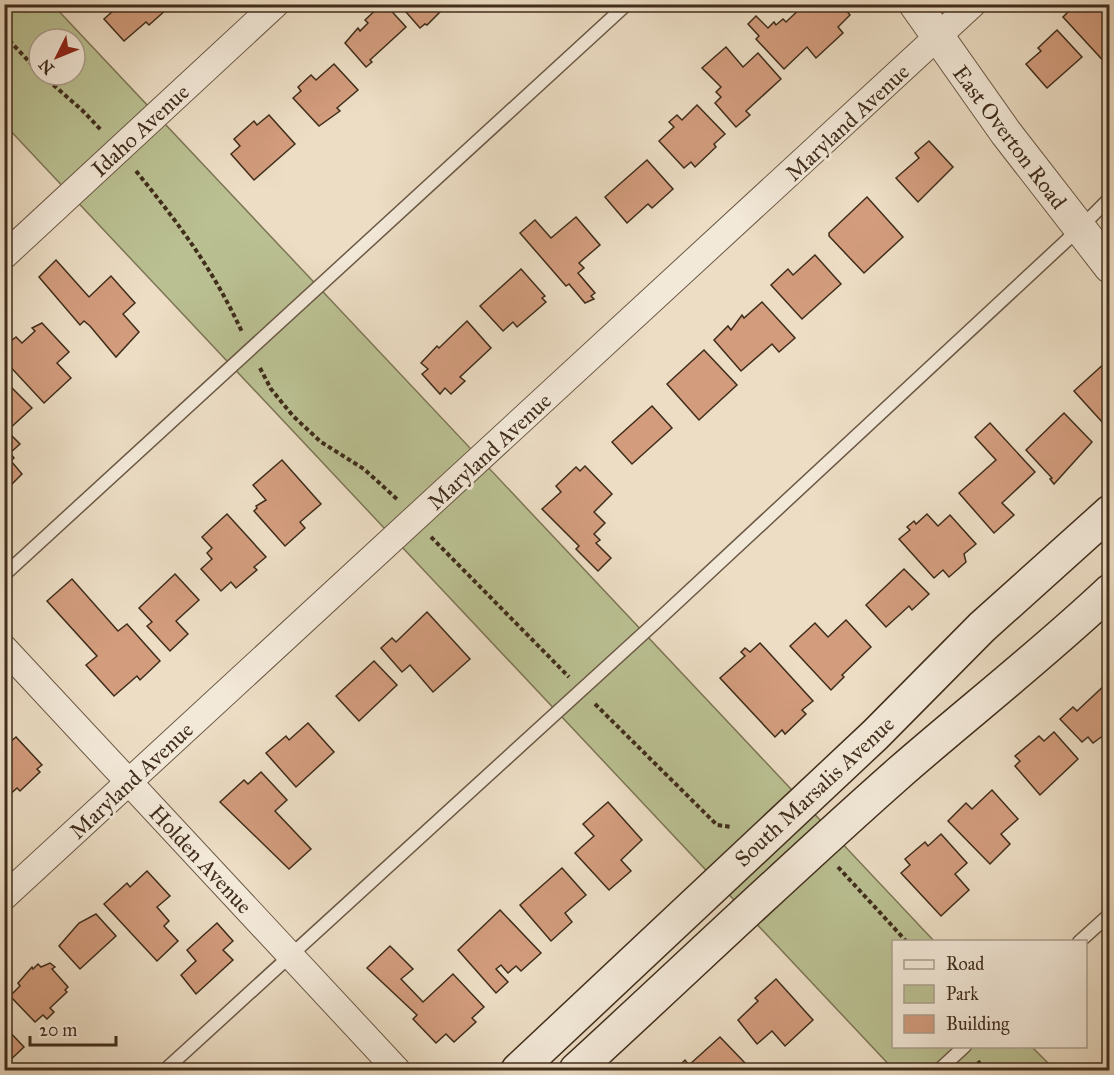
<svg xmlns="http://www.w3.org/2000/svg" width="1114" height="1075" font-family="'IM FELL Great Primer',serif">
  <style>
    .green { fill: #bac092; stroke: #7d7656; stroke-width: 1.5; fill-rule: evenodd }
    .building { fill: #d29c7d; stroke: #402d1b; stroke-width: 1.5 }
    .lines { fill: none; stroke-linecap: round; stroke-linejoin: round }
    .service-casing { stroke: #6b5945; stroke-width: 15 }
    .minor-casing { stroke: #6b5945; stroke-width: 28 }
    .tertiary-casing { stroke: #6b5945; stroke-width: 34 }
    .secondary-casing { stroke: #402d1b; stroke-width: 36 }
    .path { stroke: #402d1b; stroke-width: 4; stroke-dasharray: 4.5 3; stroke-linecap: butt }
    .service { stroke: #f3e9d9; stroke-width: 12 }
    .minor { stroke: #f3e9d9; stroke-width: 26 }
    .tertiary { stroke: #f3e9d9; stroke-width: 32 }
    .secondary { stroke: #f3e9d9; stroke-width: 33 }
    .labels { text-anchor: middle; stroke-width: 6; stroke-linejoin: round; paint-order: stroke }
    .street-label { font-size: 22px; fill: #402d1b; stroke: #f3e9d9 }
  </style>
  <rect width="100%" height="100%" fill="#ecddc4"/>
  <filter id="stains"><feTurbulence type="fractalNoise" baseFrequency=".00333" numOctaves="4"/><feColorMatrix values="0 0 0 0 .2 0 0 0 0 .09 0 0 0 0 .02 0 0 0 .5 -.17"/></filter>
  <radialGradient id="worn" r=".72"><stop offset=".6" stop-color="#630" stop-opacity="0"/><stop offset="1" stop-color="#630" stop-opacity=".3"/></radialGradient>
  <path class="green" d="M 5,5 L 53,5 L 934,941 L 894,942 L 894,1046 L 1032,1047 L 1055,1070 L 894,1070 L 5,125 ZM 39,39 L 75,39 L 75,75 L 39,75 Z"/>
  <g class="building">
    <path d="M 121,4 L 163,4 L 167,9 L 149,25 L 146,22 L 124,41 L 104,19 Z"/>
    <path d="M 382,4 L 385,4 L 406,27 L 370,60 L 372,62 L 366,67 L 345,43 L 358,28 L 360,31 L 368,23 L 365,20 Z"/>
    <path d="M 399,4 L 448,4 L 427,25 L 425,24 L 420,28 Z"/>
    <path d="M 805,4 L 841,4 L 850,15 L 838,27 L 843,33 L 816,58 L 807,47 L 784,69 L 756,39 L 759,36 L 748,24 L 756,16 L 768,28 L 774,22 L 776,25 L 783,19 L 786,22 Z"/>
    <path d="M 1076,4 L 1110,4 L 1110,68 L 1063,17 Z"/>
    <path d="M 1057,30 L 1082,57 L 1047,88 L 1026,64 L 1041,51 L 1038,48 Z"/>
    <path d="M 726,47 L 743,67 L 758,53 L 781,79 L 746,111 L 750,115 L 736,127 L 715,103 L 721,97 L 716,92 L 721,87 L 702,68 Z"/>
    <path d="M 334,64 L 358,90 L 337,108 L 340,111 L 319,126 L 293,98 L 301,91 L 298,87 L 311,75 L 316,80 Z"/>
    <path d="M 697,105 L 725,134 L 714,144 L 716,147 L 695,167 L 691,162 L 684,168 L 659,141 L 674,127 L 669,122 L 677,115 L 682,120 Z"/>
    <path d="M 269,115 L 295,144 L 254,180 L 231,154 L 240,146 L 234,139 L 254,121 L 257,125 Z"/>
    <path d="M 929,141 L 953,167 L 918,202 L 896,178 L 919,158 L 915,153 Z"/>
    <path d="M 647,160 L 673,189 L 652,208 L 648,204 L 627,223 L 605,197 Z"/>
    <path d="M 867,197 L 903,237 L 864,273 L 829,236 L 829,233 Z"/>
    <path d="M 576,217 L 600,245 L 579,263 L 584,268 L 578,273 L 595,293 L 591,296 L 594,299 L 585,303 L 569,284 L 566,286 L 520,233 L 535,220 L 551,238 Z"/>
    <path d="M 815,255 L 841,284 L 802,319 L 771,285 L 788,269 L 793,275 Z"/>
    <path d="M 56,260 L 89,297 L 111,276 L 135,303 L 123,314 L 139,332 L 116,357 L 90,326 L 84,321 L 80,325 L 39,277 Z"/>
    <path d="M 521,269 L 545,296 L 542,298 L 546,302 L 517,327 L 513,322 L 503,331 L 480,306 Z"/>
    <path d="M 762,302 L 795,338 L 779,352 L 772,344 L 741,371 L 714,340 L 728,326 L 731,330 L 742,315 L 744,318 Z"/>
    <path d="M 467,321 L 491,348 L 460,377 L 465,381 L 451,394 L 445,388 L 440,394 L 422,374 L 428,369 L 421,363 L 437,346 L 439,348 Z"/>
    <path d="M 42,323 L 69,352 L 57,363 L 71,378 L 44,403 L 4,360 L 4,334 L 11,341 L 16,337 L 22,343 L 35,331 L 32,328 Z"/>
    <path d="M 704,350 L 737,385 L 699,420 L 667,384 Z"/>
    <path d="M 1106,362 L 1110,366 L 1110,418 L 1103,423 L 1074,391 Z"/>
    <path d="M 4,380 L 32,408 L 7,431 L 20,444 L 10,453 L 14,458 L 11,461 L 22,474 L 10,486 L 4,480 Z"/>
    <path d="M 652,406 L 672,428 L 632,464 L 612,442 Z"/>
    <path d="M 1064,413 L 1092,442 L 1054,484 L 1050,479 L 1052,478 L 1026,450 Z"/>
    <path d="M 990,423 L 1035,472 L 1002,503 L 1014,515 L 994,533 L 959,493 L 996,460 L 975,437 Z"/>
    <path d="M 282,460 L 321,504 L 300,522 L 305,528 L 285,546 L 254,511 L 257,508 L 256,506 L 266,500 L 253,485 Z"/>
    <path d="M 585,466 L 612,494 L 594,512 L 605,523 L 594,534 L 600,540 L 596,543 L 611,558 L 598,571 L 576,549 L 579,546 L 542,509 L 561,492 L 556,486 L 576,467 L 580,471 Z"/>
    <path d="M 227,514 L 266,557 L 254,567 L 257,570 L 236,588 L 231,582 L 221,591 L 201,569 L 212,559 L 207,553 L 212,548 L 202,537 Z"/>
    <path d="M 927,514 L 938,526 L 950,515 L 976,544 L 964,554 L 966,562 L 949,577 L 943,570 L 934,578 L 899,539 L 910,530 L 907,527 L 914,521 L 916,524 Z"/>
    <path d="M 904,569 L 929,594 L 912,610 L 909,606 L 886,627 L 866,605 Z"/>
    <path d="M 175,574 L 199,600 L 176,621 L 188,634 L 170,651 L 147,626 L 152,622 L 139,608 Z"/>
    <path d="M 72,579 L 118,631 L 127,624 L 160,661 L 140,680 L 137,676 L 114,696 L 86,665 L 97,656 L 47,601 Z"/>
    <path d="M 427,612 L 470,659 L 433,692 L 410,665 L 402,672 L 381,648 L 392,638 L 396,642 Z"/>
    <path d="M 846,620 L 871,647 L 842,675 L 844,677 L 831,690 L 790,646 L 815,623 L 828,637 Z"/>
    <path d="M 760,643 L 813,701 L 802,710 L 806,714 L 785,734 L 782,730 L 775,737 L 720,678 L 745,656 L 741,652 L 745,648 L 750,652 Z"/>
    <path d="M 374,661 L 397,685 L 359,721 L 336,696 Z"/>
    <path d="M 1107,683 L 1110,685 L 1110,727 L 1102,733 L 1104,735 L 1093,743 L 1088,737 L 1082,742 L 1060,719 L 1073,707 L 1077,711 Z"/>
    <path d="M 308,723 L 334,752 L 296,787 L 266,753 L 286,736 L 289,740 Z"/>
    <path d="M 1054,732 L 1078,759 L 1040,795 L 1015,766 L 1020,761 L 1015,756 L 1039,736 L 1044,741 Z"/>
    <path d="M 16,737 L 42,765 L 37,769 L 40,772 L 20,791 L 17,788 L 6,798 L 4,796 L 4,747 Z"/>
    <path d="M 261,772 L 287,800 L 275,811 L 311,849 L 289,869 L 220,802 L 244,780 L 248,784 Z"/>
    <path d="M 992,790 L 1018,819 L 1001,834 L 1010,844 L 990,864 L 948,821 L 966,803 L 972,809 Z"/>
    <path d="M 608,802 L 642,840 L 621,860 L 631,871 L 609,890 L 575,853 L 594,836 L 583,824 Z"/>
    <path d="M 941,834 L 967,863 L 955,874 L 969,890 L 941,916 L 901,873 L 910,865 L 905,859 L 925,842 L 928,846 Z"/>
    <path d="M 562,868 L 586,895 L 565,913 L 572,922 L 551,941 L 520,905 Z"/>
    <path d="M 147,871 L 170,896 L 157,907 L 169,921 L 164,926 L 178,941 L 157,961 L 104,904 L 127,883 L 130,887 Z"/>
    <path d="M 500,910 L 541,953 L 521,971 L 516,966 L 508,973 L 501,965 L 496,969 L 508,982 L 496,993 L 458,950 Z"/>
    <path d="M 96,914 L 116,936 L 80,969 L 59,946 L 79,923 Z"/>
    <path d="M 217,923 L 233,941 L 223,950 L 233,960 L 196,994 L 181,975 L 196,961 L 187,950 Z"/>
    <path d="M 390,946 L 413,969 L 401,979 L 423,1002 L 453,974 L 484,1007 L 472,1018 L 476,1022 L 454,1042 L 446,1034 L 436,1043 L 413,1019 L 417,1015 L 367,968 Z"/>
    <path d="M 50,963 L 55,967 L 52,969 L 68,987 L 65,990 L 67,992 L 50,1008 L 54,1012 L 47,1019 L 43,1015 L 35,1022 L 10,996 L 20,986 L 18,983 L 32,967 L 33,969 L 38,964 L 41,967 Z"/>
    <path d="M 776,979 L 813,1020 L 785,1046 L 772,1031 L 757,1044 L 738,1020 L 758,1001 L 755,998 Z"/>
    <path d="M 4,1026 L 24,1047 L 4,1066 Z"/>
    <path d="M 720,1037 L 745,1063 L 737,1070 L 675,1070 L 685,1060 L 689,1065 Z"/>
  </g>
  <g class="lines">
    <g class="service-casing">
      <g id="service">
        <path d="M 4,575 L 627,4"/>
        <path d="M 1079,942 L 1110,914"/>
        <path d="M 165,1070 L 657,621 L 1079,229 L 1110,198"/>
        <path d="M 939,1070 L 965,1046"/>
      </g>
    </g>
    <g class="minor-casing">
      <g id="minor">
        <path d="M 4,256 L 276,4"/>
        <path d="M 4,648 L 397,1070"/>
        <path d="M 4,897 L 973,4"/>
      </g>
    </g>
    <g class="tertiary-casing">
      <path id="tertiary" d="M 915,4 L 1006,133 L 1110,267"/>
    </g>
    <g class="secondary-casing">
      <g id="secondary">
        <path d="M 518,1070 L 875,735 L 982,627 L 1110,512"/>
        <path d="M 576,1070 C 684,971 790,869 900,772 C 970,711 1042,655 1110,591"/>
      </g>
    </g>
    <g class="path">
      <path d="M 4,35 L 39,72"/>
      <path d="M 42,75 L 82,110 L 102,131"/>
      <path d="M 136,171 C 179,224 213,269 242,332"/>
      <path d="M 260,368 L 271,389 L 293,416 L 321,442 L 364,469 L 398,500"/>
      <path d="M 431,537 L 569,677"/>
      <path d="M 595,704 L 717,825 L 732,827"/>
      <path d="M 838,867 L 907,942"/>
      <path d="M 978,1061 L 984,1070"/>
    </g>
    <use href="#service" class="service"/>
    <use href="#minor" class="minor"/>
    <use href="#tertiary" class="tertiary"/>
    <use href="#secondary" class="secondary"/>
  </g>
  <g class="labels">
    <g class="street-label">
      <text transform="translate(847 122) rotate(-43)" y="8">Maryland Avenue</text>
      <text transform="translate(140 130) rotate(-43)" y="8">Idaho Avenue</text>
      <text transform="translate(1010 137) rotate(53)" y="8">East Overton Road</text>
      <text transform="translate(489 451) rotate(-43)" y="8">Maryland Avenue</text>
      <text transform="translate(131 780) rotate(-43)" y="8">Maryland Avenue</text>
      <text transform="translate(814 791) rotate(-43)" y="8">South Marsalis Avenue</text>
      <text transform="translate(201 859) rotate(47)" y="8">Holden Avenue</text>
    </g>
  </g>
  <rect width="1114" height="1075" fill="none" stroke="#ecddc4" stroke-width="24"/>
  <rect x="6" y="6" width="1102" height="1063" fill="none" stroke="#402d1b" stroke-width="3"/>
  <rect x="12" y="12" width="1090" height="1051" fill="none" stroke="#402d1b" stroke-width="1.5"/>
  <rect x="892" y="940" width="195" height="108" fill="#f3e9d9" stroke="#ab9e8d" stroke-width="1.5"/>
  <rect x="904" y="960" width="30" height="9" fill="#f3e9d9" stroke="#ab9e8d" stroke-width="1.5"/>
  <text x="946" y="970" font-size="18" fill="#402d1b">Road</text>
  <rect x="904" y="985" width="30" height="18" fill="#bac092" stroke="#ab9e8d" stroke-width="1.5"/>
  <text x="946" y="1000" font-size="18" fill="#402d1b">Park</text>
  <rect x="904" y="1015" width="30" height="18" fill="#d29c7d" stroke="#ab9e8d" stroke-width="1.5"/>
  <text x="946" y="1030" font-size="18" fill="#402d1b">Building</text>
  <g transform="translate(57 57) rotate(227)"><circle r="28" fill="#f3e9d9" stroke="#ab9e8d" stroke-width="1.5"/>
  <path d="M0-4.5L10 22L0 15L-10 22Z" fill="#8f2418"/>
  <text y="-9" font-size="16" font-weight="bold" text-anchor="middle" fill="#402d1b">N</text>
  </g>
  <path d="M30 1036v9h86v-9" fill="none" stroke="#402d1b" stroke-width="3"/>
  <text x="39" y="1036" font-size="18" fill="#402d1b" stroke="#f3e9d9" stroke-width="4.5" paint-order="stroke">20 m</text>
  <rect width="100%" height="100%" filter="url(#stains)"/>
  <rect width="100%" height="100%" fill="url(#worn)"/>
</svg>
